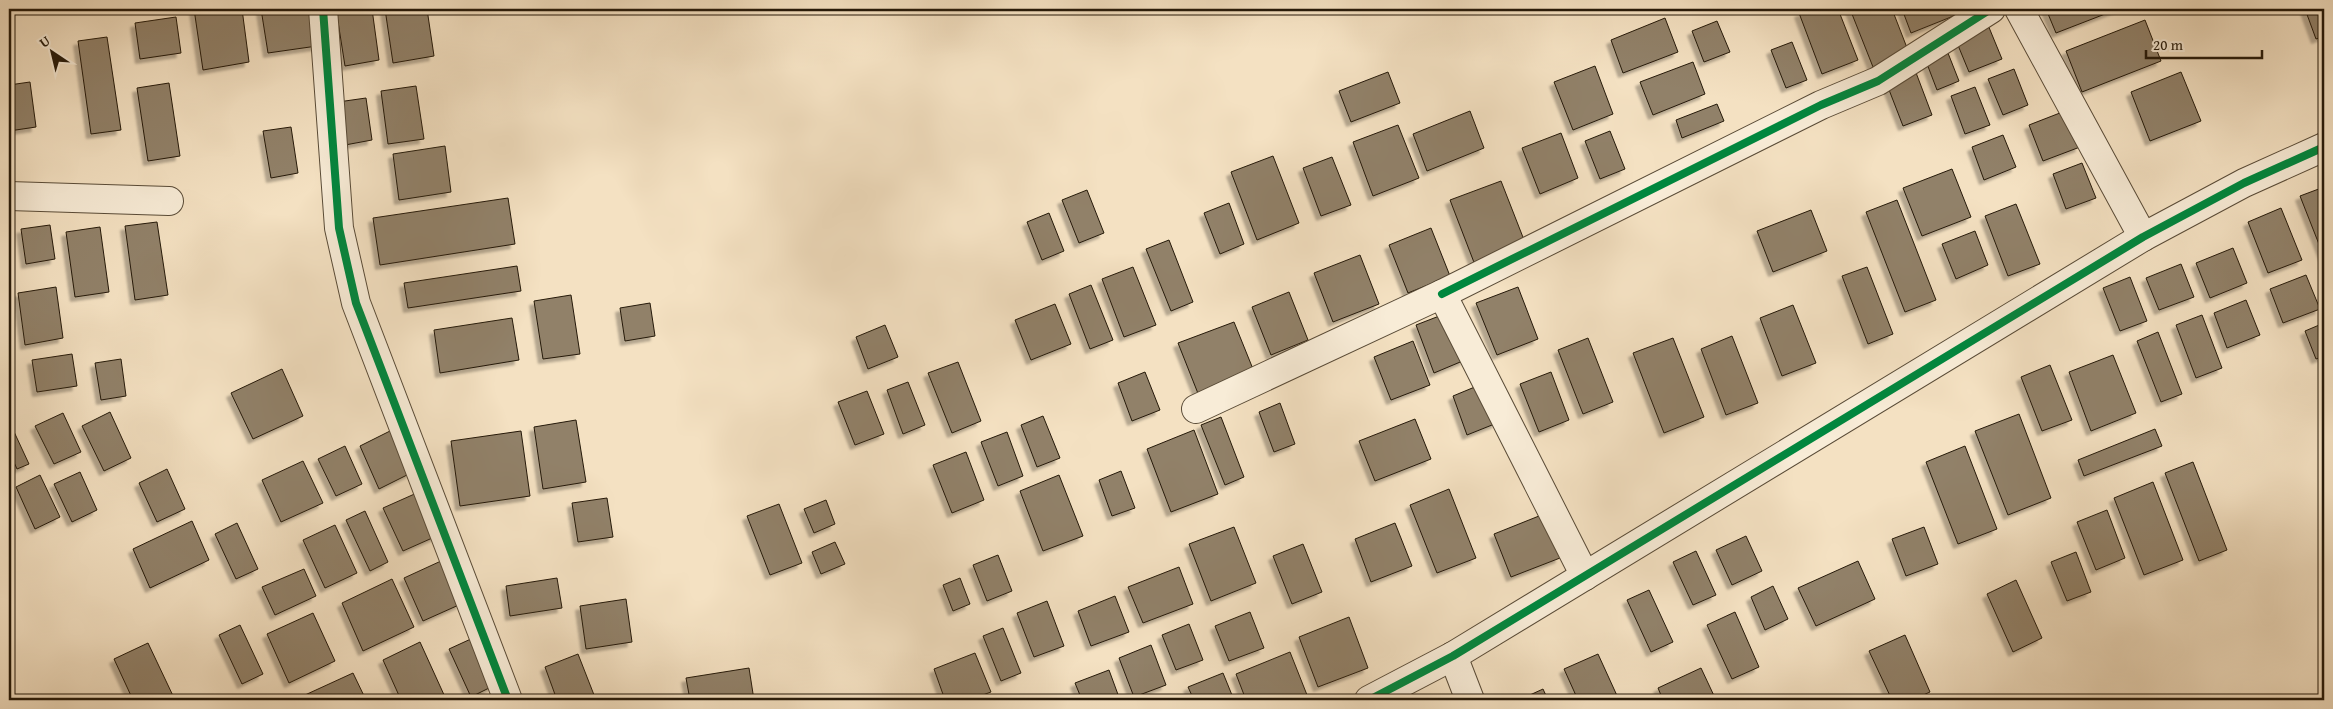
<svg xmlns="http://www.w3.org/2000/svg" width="2333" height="709" font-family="'Gentium Book Plus',serif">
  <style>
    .building { fill: #918169; stroke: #251909; filter: url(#shadow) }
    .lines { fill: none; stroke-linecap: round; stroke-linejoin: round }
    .minor-casing { stroke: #594b37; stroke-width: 30 }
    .minor { stroke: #f8ecd7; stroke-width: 28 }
    .cycleway-casing { stroke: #f8ecd7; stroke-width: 11 }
    .cycleway { stroke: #00873e; stroke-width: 8 }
  </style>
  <defs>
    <filter id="shadow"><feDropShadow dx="-4.5" dy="4.5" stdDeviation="1" flood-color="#0004"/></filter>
  </defs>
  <rect width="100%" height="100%" fill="#f4e1c2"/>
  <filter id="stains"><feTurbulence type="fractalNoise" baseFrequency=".004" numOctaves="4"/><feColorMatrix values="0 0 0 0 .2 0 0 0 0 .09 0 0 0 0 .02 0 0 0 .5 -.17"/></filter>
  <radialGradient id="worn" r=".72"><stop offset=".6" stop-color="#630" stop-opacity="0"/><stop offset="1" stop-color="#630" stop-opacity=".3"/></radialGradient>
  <g class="building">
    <path d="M 194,9 L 242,9 L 249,62 L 203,70 Z"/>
    <path d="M 261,9 L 312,9 L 317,46 L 268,53 Z"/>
    <path d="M 336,9 L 372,9 L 379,60 L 345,66 Z"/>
    <path d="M 385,9 L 427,9 L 434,56 L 393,63 Z"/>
    <path d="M 1810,9 L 1838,9 L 1858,60 L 1822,74 L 1799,13 Z"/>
    <path d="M 1850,9 L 1892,9 L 1909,53 L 1873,67 Z"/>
    <path d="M 1902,9 L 1959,9 L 1961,13 L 1911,33 Z"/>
    <path d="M 2046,9 L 2118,9 L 2056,33 Z"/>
    <path d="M 2305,9 L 2324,9 L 2324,36 L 2316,39 Z"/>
    <path d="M 176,17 L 181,53 L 140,59 L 135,23 Z"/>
    <path d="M 1665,18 L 1678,52 L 1623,73 L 1611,40 Z"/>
    <path d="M 2145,20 L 2161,61 L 2082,92 L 2066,51 Z"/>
    <path d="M 1717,21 L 1730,52 L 1704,62 L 1692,31 Z"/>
    <path d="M 1988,25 L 2002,59 L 1969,72 L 1955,38 Z"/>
    <path d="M 107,37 L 121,130 L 91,134 L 78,41 Z"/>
    <path d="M 1792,42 L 1807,80 L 1786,88 L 1771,50 Z"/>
    <path d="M 1946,48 L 1959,81 L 1937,90 L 1924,56 Z"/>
    <path d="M 1693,62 L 1705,94 L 1653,115 L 1640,82 Z"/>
    <path d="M 1595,66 L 1613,114 L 1573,130 L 1554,82 Z"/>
    <path d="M 2014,69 L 2028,105 L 2003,115 L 1988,79 Z"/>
    <path d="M 1915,70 L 1932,115 L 1903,126 L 1886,82 Z"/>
    <path d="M 1388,72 L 1400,103 L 1351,122 L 1339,91 Z"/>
    <path d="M 2181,72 L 2201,121 L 2150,141 L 2131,92 Z"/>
    <path d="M 30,82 L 36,127 L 9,131 L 9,85 Z"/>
    <path d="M 169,83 L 180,156 L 148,161 L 137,88 Z"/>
    <path d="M 416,86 L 424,139 L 388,144 L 381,91 Z"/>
    <path d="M 1975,87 L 1990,125 L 1965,134 L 1951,96 Z"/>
    <path d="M 366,98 L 372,140 L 345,145 L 338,102 Z"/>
    <path d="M 1717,104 L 1724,121 L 1682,138 L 1676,120 Z"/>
    <path d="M 1470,111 L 1484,148 L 1427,171 L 1413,134 Z"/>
    <path d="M 2065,111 L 2080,147 L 2043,161 L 2029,125 Z"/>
    <path d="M 1398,125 L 1419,178 L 1373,196 L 1353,142 Z"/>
    <path d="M 291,127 L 298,173 L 271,178 L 263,131 Z"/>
    <path d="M 1610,131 L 1625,169 L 1600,179 L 1585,141 Z"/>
    <path d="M 1561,133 L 1578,178 L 1540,194 L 1522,148 Z"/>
    <path d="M 2003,135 L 2016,167 L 1984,180 L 1972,147 Z"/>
    <path d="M 445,146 L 451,192 L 399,200 L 393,154 Z"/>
    <path d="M 1273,156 L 1299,223 L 1257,240 L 1231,172 Z"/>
    <path d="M 1332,157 L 1351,205 L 1321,216 L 1303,168 Z"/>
    <path d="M 2082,163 L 2096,198 L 2066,209 L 2053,174 Z"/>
    <path d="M 1952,169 L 1971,217 L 1922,236 L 1903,188 Z"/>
    <path d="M 1501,181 L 1526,245 L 1475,265 L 1450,200 Z"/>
    <path d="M 2324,187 L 2324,257 L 2300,196 Z"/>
    <path d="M 1087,190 L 1104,233 L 1079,243 L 1062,200 Z"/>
    <path d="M 508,198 L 515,244 L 380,265 L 373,218 Z"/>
    <path d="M 1897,200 L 1936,300 L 1905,312 L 1866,212 Z"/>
    <path d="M 1229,203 L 1244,244 L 1220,254 L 1204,213 Z"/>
    <path d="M 2016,204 L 2040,264 L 2008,276 L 1985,216 Z"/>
    <path d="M 2281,208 L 2302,260 L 2268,273 L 2248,222 Z"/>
    <path d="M 1811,210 L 1827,251 L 1773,272 L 1757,231 Z"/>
    <path d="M 1049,213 L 1064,251 L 1042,260 L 1027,222 Z"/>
    <path d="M 157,222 L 168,295 L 135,300 L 125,226 Z"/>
    <path d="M 50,225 L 55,259 L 26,264 L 21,229 Z"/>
    <path d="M 100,227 L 109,292 L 75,297 L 66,232 Z"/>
    <path d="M 1431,228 L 1450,276 L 1408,293 L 1389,245 Z"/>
    <path d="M 1975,231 L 1988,265 L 1956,279 L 1942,244 Z"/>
    <path d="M 1169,240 L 1193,302 L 1171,311 L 1146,249 Z"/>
    <path d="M 2233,248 L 2247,283 L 2210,298 L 2196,263 Z"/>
    <path d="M 1360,255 L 1379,304 L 1333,322 L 1314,273 Z"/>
    <path d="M 2181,264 L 2194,297 L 2159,310 L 2146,278 Z"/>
    <path d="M 517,266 L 521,291 L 408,308 L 404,283 Z"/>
    <path d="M 1133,267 L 1156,325 L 1124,337 L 1102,279 Z"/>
    <path d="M 1867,267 L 1893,334 L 1868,344 L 1842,276 Z"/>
    <path d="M 2306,275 L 2320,309 L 2283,323 L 2270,289 Z"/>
    <path d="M 2130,277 L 2147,321 L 2120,331 L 2103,288 Z"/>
    <path d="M 1091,285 L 1113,340 L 1090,349 L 1069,294 Z"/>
    <path d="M 56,287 L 63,338 L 25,345 L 18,293 Z"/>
    <path d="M 1518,287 L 1538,339 L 1497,355 L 1476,303 Z"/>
    <path d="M 1289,292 L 1308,340 L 1271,355 L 1252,307 Z"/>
    <path d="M 571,295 L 580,354 L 543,359 L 534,301 Z"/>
    <path d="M 2246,300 L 2260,335 L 2227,348 L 2214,313 Z"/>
    <path d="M 650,303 L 655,336 L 625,341 L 620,308 Z"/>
    <path d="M 1055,304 L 1071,344 L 1031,360 L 1015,320 Z"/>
    <path d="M 1793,305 L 1816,363 L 1782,376 L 1760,318 Z"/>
    <path d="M 1447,313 L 1465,360 L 1434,373 L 1416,325 Z"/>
    <path d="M 2202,315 L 2222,368 L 2196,378 L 2176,325 Z"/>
    <path d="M 512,318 L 519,360 L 440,373 L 434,330 Z"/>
    <path d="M 1234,322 L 1255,374 L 1199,396 L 1178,343 Z"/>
    <path d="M 2324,323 L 2324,356 L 2316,359 L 2305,331 Z"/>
    <path d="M 885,325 L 898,357 L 868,369 L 856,337 Z"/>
    <path d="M 2158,332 L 2182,394 L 2161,402 L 2137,341 Z"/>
    <path d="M 1732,336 L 1758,403 L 1726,415 L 1701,349 Z"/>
    <path d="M 1588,338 L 1613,402 L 1583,414 L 1558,350 Z"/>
    <path d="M 1673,338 L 1704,417 L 1664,433 L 1633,353 Z"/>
    <path d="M 1413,341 L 1430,385 L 1391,400 L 1374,357 Z"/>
    <path d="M 72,354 L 77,386 L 37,392 L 32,360 Z"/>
    <path d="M 2113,355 L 2136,413 L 2091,431 L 2069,372 Z"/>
    <path d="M 121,359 L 126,396 L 101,400 L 95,363 Z"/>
    <path d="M 958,362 L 981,421 L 952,433 L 928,373 Z"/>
    <path d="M 2050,365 L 2072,420 L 2042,431 L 2021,377 Z"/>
    <path d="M 282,369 L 303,416 L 253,439 L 231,393 Z"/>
    <path d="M 1145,372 L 1160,410 L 1132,421 L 1118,383 Z"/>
    <path d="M 1551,372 L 1569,420 L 1539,432 L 1520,384 Z"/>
    <path d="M 908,382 L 925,425 L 903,434 L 887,390 Z"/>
    <path d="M 1482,384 L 1497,423 L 1467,435 L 1453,396 Z"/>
    <path d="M 867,391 L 884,434 L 855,445 L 838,402 Z"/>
    <path d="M 1280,403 L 1295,444 L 1274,452 L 1259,412 Z"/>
    <path d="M 110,412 L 131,458 L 104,471 L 82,426 Z"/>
    <path d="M 63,413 L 81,452 L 54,464 L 35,426 Z"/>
    <path d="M 2019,414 L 2051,498 L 2008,515 L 1975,431 Z"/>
    <path d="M 1043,416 L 1060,458 L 1037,467 L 1021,425 Z"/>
    <path d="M 1221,417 L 1244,477 L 1225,485 L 1201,425 Z"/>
    <path d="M 1415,419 L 1431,459 L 1375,481 L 1359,441 Z"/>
    <path d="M 576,420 L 586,482 L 543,489 L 534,427 Z"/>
    <path d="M 9,421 L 29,464 L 17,469 L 9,451 Z"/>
    <path d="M 2155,429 L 2162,446 L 2084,476 L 2078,460 Z"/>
    <path d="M 392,430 L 411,473 L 379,489 L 360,446 Z"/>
    <path d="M 1194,430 L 1218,494 L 1171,512 L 1147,449 Z"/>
    <path d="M 521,431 L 530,496 L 460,506 L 451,441 Z"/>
    <path d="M 1007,432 L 1023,476 L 998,486 L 981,442 Z"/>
    <path d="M 345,446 L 362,484 L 336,496 L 318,459 Z"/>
    <path d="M 1965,446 L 1997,529 L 1958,544 L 1926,462 Z"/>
    <path d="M 966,452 L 984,500 L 952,513 L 933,465 Z"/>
    <path d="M 303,461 L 323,503 L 281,522 L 262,480 Z"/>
    <path d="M 2193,462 L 2227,550 L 2199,561 L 2165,473 Z"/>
    <path d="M 167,469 L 185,509 L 157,522 L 139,483 Z"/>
    <path d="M 1121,471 L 1135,508 L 1112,516 L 1099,480 Z"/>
    <path d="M 80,472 L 97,510 L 72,522 L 54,484 Z"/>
    <path d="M 40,475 L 60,517 L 35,529 L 16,487 Z"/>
    <path d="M 1059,475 L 1083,536 L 1043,551 L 1020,491 Z"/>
    <path d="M 2153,482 L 2183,560 L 2144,575 L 2114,498 Z"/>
    <path d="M 1449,489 L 1476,558 L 1437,573 L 1410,505 Z"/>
    <path d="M 419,492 L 439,535 L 403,551 L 383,508 Z"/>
    <path d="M 607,498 L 613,537 L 578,542 L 572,503 Z"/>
    <path d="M 826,500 L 835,524 L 814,533 L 804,509 Z"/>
    <path d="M 779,504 L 802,563 L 770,575 L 747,516 Z"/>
    <path d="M 2107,510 L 2125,558 L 2096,570 L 2077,522 Z"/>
    <path d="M 365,511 L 388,562 L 370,571 L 346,520 Z"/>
    <path d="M 1544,514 L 1560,558 L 1511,577 L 1494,534 Z"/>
    <path d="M 192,521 L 209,560 L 150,588 L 133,549 Z"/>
    <path d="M 237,523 L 258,569 L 236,579 L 215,534 Z"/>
    <path d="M 1395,523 L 1412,566 L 1371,582 L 1355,539 Z"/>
    <path d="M 335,525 L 357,573 L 325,588 L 303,540 Z"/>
    <path d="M 1234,527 L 1256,583 L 1211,601 L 1189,544 Z"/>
    <path d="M 1924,527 L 1938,564 L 1906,576 L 1892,539 Z"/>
    <path d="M 1746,536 L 1762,571 L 1732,585 L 1716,550 Z"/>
    <path d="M 835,542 L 845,564 L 821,574 L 812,552 Z"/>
    <path d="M 1303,544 L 1322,592 L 1292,604 L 1273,556 Z"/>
    <path d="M 1696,551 L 1716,595 L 1693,605 L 1673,562 Z"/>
    <path d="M 2076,552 L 2091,592 L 2067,601 L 2051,562 Z"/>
    <path d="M 998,555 L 1012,591 L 987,601 L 973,565 Z"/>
    <path d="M 441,561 L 461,604 L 423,621 L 404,578 Z"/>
    <path d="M 1858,561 L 1875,599 L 1816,626 L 1798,588 Z"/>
    <path d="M 1179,567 L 1193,604 L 1143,623 L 1128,587 Z"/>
    <path d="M 304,569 L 316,596 L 275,615 L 262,587 Z"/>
    <path d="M 557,578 L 562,608 L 510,616 L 506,586 Z"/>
    <path d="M 960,578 L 970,604 L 953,611 L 943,585 Z"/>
    <path d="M 392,579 L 414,627 L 363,651 L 342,603 Z"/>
    <path d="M 2016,580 L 2042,638 L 2013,652 L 1987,594 Z"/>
    <path d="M 1773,586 L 1788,619 L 1765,630 L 1751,597 Z"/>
    <path d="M 1649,590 L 1673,642 L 1651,652 L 1627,600 Z"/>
    <path d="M 1115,596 L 1129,632 L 1091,646 L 1078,611 Z"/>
    <path d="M 626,599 L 632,642 L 586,649 L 580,606 Z"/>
    <path d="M 1047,601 L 1064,646 L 1034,657 L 1017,613 Z"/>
    <path d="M 1250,612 L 1264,648 L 1229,661 L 1215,626 Z"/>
    <path d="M 1735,612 L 1759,667 L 1732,679 L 1707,625 Z"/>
    <path d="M 313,613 L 335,661 L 289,683 L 267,634 Z"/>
    <path d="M 1349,617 L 1368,668 L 1318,687 L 1299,637 Z"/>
    <path d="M 1189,624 L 1203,660 L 1176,670 L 1162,635 Z"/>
    <path d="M 240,625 L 263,674 L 242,684 L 219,635 Z"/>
    <path d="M 1003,628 L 1021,673 L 1001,681 L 983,636 Z"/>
    <path d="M 1905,635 L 1930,692 L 1912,700 L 1892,700 L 1869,651 Z"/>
    <path d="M 473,638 L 495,685 L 471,697 L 449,649 Z"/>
    <path d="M 420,642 L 445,697 L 439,700 L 401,700 L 383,660 Z"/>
    <path d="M 148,643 L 175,700 L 133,700 L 114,659 Z"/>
    <path d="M 1151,645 L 1166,685 L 1134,697 L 1119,658 Z"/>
    <path d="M 1290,652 L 1309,700 L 1246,700 L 1236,674 Z"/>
    <path d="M 975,653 L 991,692 L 969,700 L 945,700 L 934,669 Z"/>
    <path d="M 578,654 L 596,700 L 557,700 L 545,667 Z"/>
    <path d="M 1598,654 L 1619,700 L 1578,700 L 1564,669 Z"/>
    <path d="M 749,668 L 754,700 L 690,700 L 686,678 Z"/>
    <path d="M 1701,668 L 1716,700 L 1663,700 L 1658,688 Z"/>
    <path d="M 1109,670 L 1120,700 L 1082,700 L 1075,683 Z"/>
    <path d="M 353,673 L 366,700 L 307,700 L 305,695 Z"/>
    <path d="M 1223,673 L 1234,700 L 1194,700 L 1188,687 Z"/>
    <path d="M 1543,689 L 1548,700 L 1519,700 Z"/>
  </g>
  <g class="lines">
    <g class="minor-casing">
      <g id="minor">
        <path d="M 323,9 L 339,228 L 356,303 L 508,700"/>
        <path d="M 2019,9 L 2143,237"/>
        <path d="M 9,196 L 169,201"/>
        <path d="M 1442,294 L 1821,105 L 1878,81 L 1991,9"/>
        <path d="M 1196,409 L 1442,294 L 1585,576"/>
        <path d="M 1453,656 L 1470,700"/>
        <path d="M 1369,700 L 1453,656 L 2143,237 L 2244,183 L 2324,147"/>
      </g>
    </g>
    <use href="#minor" class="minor"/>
    <g class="cycleway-casing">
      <g id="cycleway">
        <path d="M 323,9 L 339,228 L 356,303 L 508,700"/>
        <path d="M 1442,294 L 1821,105 L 1878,81 L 1991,9"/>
        <path d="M 1369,700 L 1453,656 L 2143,237 L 2244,183 L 2324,147"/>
      </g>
    </g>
    <use href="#cycleway" class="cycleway"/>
  </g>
  <rect width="2333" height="709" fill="none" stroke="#f4e1c2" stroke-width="30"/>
  <rect x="10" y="10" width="2313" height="689" fill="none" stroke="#251909" stroke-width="2.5"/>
  <rect x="15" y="15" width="2303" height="679" fill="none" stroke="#251909"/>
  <g transform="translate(52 52) rotate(325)" stroke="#f8ecd7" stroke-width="4" paint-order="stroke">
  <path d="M0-4L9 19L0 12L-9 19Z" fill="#251909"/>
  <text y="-8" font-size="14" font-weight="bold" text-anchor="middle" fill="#251909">U</text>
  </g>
  <path d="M2146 50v8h116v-8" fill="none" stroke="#251909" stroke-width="2.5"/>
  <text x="2153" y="50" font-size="15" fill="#251909" stroke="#f8ecd7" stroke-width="4" paint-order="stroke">20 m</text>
  <rect width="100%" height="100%" filter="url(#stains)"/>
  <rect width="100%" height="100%" fill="url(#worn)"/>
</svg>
